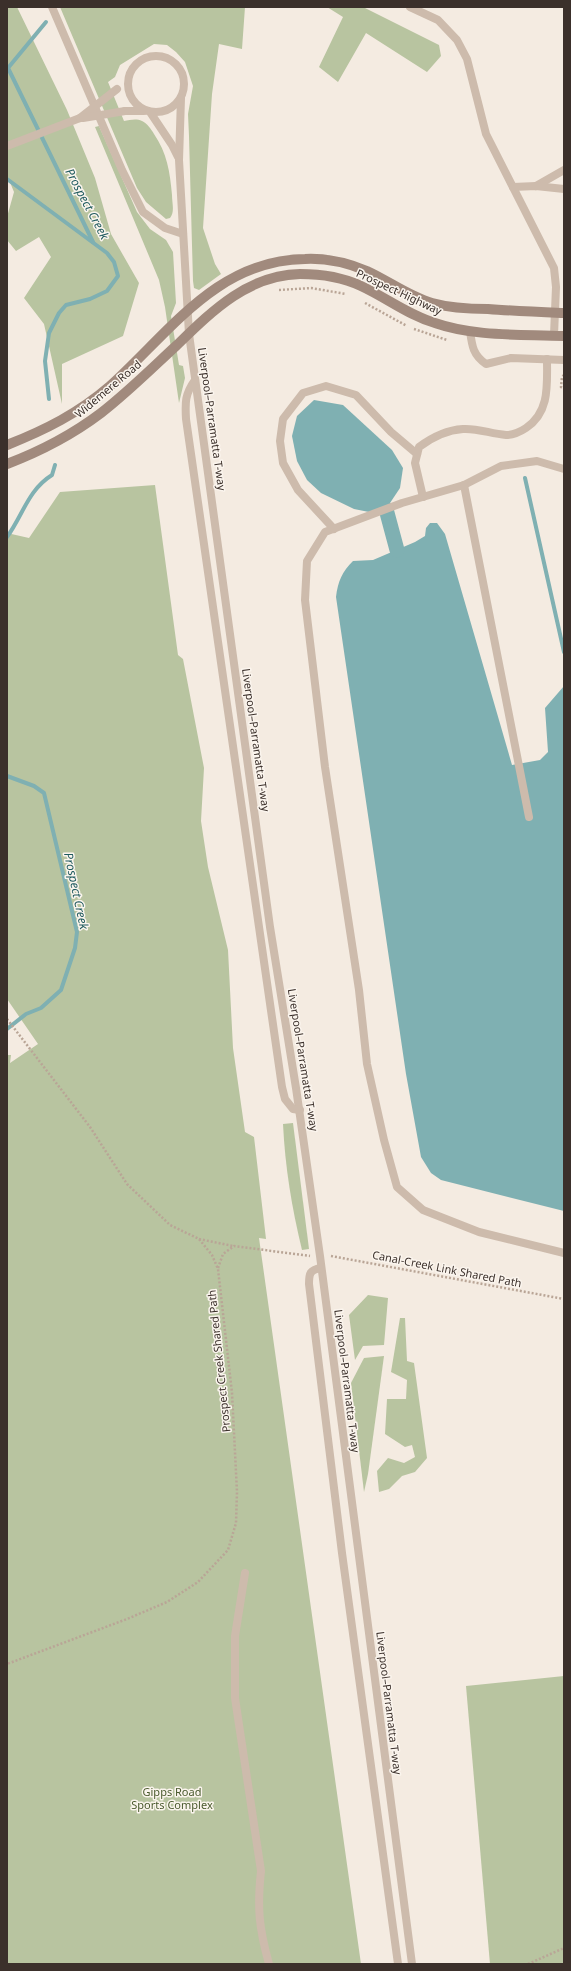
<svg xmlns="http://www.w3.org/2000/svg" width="571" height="1971" font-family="'Noto Sans',sans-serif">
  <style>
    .green { fill: #b8c4a0 }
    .water { fill: #7fb0b2 }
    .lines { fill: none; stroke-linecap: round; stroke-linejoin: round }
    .stream { stroke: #7fb0b2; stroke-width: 4 }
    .canal { stroke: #7fb0b2; stroke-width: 15 }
    .path { stroke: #b9a596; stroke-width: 2.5; stroke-dasharray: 2 2; stroke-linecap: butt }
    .service { stroke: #cdbbac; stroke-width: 8 }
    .secondary { stroke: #a18a7d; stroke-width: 10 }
    .service-bridge { stroke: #cdbbac; stroke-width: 8 }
    .labels { text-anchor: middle; stroke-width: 3; stroke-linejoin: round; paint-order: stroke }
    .street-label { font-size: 11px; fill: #3b302b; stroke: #fbf5ee }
    .park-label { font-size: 11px; fill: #4a5a2e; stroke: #fbf5ee }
    .water-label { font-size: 12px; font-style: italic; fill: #1f5a5e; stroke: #fbf5ee }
  </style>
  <rect width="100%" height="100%" fill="#f4ebe1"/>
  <g class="green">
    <path d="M 7,7 L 17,7 L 67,110 L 95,178 L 111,234 L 139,283 L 123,336 L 62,364 L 62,404 L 44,324 L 24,298 L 51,257 L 39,237 L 16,251 L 7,240 L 7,217 L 14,192 L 7,175 Z"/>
    <path d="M 60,7 L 245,7 L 242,49 L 219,44 L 212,94 L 203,228 L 215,264 L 221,274 L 199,290 L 194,288 L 193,281 L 189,136 L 188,114 L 193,86 L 185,62 L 176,52 L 167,45 L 154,44 L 120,65 L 115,77 L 108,82 L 124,121 C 130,120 136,118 142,121 C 147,123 151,129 154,134 C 167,153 170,172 172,195 C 172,203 175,212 170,218 L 166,219 L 146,202 L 137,188 Z"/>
    <path d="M 327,7 L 363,7 L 439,45 L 441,56 L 427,72 L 366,33 L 338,82 L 319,67 L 343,17 Z"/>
    <path d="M 99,126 L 137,212 L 150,229 L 166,240 L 173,252 L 176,303 L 171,316 L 179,365 L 183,366 L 185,378 L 179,403 L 165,307 L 159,280 L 95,127 Z"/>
    <path d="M 155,485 L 178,655 L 183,659 L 204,768 L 201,821 L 208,867 L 228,950 L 233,1048 L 245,1132 L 254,1137 L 266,1239 L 259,1238 L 361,1964 L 7,1964 L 7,1055 L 11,1055 L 10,1063 L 38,1044 L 7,999 L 7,533 L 29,538 L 60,492 Z"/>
    <path d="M 293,1123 L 309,1249 L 302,1250 C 292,1209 285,1167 283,1124 Z"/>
    <path d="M 368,1295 L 388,1298 L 384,1345 L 363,1346 L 355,1360 L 349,1315 Z"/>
    <path d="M 400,1318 L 405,1318 L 407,1361 L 414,1363 L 427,1458 L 415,1472 L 402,1476 L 389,1489 L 379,1492 L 377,1471 L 388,1458 L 404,1463 L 415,1457 L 412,1445 L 405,1447 L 385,1434 L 387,1399 L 406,1399 L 407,1380 L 391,1372 Z"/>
    <path d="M 384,1356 L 368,1474 L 364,1492 L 351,1383 L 364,1358 Z"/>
    <path d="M 564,1676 L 564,1964 L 490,1964 L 466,1686 Z"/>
  </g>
  <g class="water">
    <path d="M 314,400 L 343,405 L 392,450 L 403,468 L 400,488 L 386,509 L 369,512 L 354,509 L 321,493 L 307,480 L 297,461 L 292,436 L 297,416 Z"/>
    <path d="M 430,523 L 437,523 L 445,534 L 512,765 L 540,760 L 548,752 L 545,708 L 564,686 L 564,1211 L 441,1180 L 431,1173 L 421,1157 L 406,1074 L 336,597 C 338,581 342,572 353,561 L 373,560 L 415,542 L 425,536 L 426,528 Z"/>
  </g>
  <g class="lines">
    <g class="stream">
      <path d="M 46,22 L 8,68 L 93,242"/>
      <path d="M 7,179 L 107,253 L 114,262 L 118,276 L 107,291 L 90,299 L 66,305 L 59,313 L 49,333 L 45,361 L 49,399"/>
      <path d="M 525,478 L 564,652"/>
      <path d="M 7,537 C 23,515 28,490 52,475 L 55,465"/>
      <path d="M 7,776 L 34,786 L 44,793 L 77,932 L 75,948 L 61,990 L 41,1008 L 26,1014 L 7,1029"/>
    </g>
    <path class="canal" d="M 386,509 L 397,550"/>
    <g class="path">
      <path d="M 279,290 L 311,288 L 346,294"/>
      <path d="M 365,303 L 407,326"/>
      <path d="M 414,329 L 447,340"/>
      <path d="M 564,375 L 562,377 L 561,387 L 564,389"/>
      <path d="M 7,1019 L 90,1127 L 127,1184 L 170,1225 L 199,1239 L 212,1255 L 218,1269 L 232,1393 L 237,1492 L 236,1523 L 228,1550 L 198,1582 L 167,1602 L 127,1619 L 7,1664"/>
      <path d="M 199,1239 L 233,1246"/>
      <path d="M 331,1256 L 564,1299"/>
      <path d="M 218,1268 L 223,1254 L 234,1246 L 310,1256"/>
      <path d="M 528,1964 L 564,1948"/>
    </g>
    <g class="service">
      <path d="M 52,7 L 122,170 L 143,212 L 165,228 L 183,234"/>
      <path d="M 410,7 L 438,20 L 457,40 L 467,59 L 486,134 L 554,268 L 556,287 L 554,335"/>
      <circle cx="156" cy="84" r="28"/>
      <path d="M 181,98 L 179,160 L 189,334 L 270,927 L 296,1088 L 320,1256 L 412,1964"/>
      <path d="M 125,111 L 144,111"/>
      <path d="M 150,112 L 172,145 L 178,157"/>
      <path d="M 7,146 L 80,118"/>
      <path d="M 536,186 L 564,170"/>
      <path d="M 513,187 L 536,186 L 564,189"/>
      <path d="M 470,331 C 472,346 473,355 486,364 L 511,358 L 564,360"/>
      <path d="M 195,380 C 185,394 185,402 186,419 L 282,1087 L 285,1099 L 293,1109 L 300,1110"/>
      <path d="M 564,469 L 537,461 L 501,466 L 464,485 L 402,503 L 325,532 L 307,561 L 305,600 L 325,767 L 359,990 L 367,1064 L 384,1140 L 397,1187 L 423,1210 L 479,1232 L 564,1253"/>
      <path d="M 464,485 L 529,817"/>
      <path d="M 423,497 L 415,463 L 419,447 C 431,438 447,430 463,429 C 478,428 491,434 506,435 C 513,435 520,432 526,428 C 550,412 547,385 547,359"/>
      <path d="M 334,529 L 298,490 L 283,463 L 280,441 L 283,419 L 303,393 L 326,386 L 356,395 L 391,432 L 417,454"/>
      <path d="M 321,1268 C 310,1270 309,1273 309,1284 L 342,1553 L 398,1964"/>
      <path d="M 245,1573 L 235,1636 L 235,1698 L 261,1871 C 257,1908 259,1928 269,1964"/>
    </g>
    <g class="secondary">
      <path d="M 7,445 C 45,430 79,413 110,386 C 170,332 217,260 305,259 C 326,258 348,263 367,271 C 389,281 408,296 432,303 C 450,308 469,309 488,309 C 513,311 539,312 564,313"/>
      <path d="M 7,464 C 41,451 72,435 101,413 C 128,392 152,368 177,345 C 212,311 248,275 300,274 C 321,274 342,277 361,286 C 387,298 408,315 435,323 C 475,337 522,334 564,336"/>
    </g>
    <g class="service-bridge">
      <path d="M 80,118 L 117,89"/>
      <path d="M 83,118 L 125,111"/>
    </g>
  </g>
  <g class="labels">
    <g class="street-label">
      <text transform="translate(399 292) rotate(25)" y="4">Prospect Highway</text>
      <text transform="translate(108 389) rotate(-40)" y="4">Widemere Road</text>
      <text transform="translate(212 419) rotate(82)" y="4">Liverpool–Parramatta T-way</text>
      <text transform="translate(256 740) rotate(82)" y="4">Liverpool–Parramatta T-way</text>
      <text transform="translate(303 1060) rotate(81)" y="4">Liverpool–Parramatta T-way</text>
      <text transform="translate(447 1269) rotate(11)" y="4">Canal-Creek Link Shared Path</text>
      <text transform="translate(219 1361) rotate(-96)" y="4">Prospect Creek Shared Path</text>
      <text transform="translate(347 1381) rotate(83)" y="4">Liverpool–Parramatta T-way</text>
      <text transform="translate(389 1703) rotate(83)" y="4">Liverpool–Parramatta T-way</text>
    </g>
    <g class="park-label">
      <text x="172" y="1796">Gipps Road<tspan x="172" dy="13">Sports Complex</tspan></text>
    </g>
    <g class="water-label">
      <text transform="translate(87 204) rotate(62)" y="4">Prospect Creek</text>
      <text transform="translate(76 891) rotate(78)" y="4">Prospect Creek</text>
    </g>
  </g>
  <rect width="571" height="1971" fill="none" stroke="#3b302b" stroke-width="16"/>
</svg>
